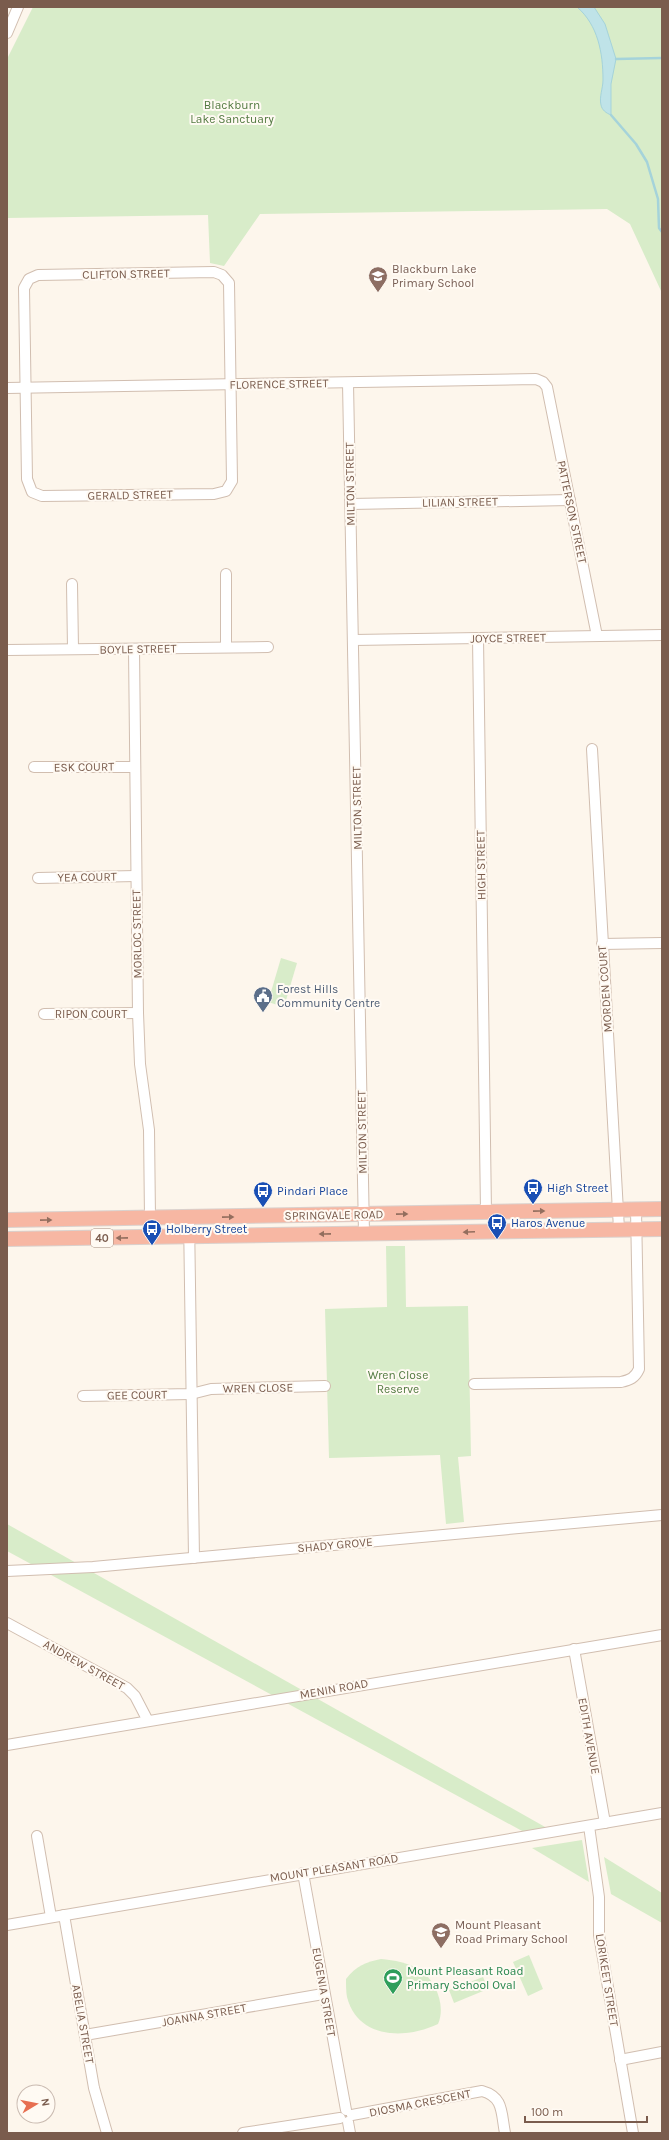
<svg xmlns="http://www.w3.org/2000/svg" width="669" height="2140" font-family="Karla,sans-serif">
  <style>
    .green { fill: #d8ecc9 }
    .water { fill: #bfe3e8; stroke: #a5d3da }
    .lines { fill: none; stroke-linecap: round; stroke-linejoin: round }
    .stream { stroke: #a5d3da; stroke-width: 2.5 }
    .minor-casing { stroke: #d1beb0; stroke-width: 12 }
    .highway-casing { stroke: #dad1cd; stroke-width: 16 }
    .minor { stroke: #fff; stroke-width: 10 }
    .highway { stroke: #f7b7a3; stroke-width: 14 }
    .oneway { fill: #936e5e }
    .labels { text-anchor: middle; stroke-width: 4; stroke-linejoin: round; paint-order: stroke }
    .shield { fill: #fffaf3; stroke: #a28b7f; stroke-width: 1 }
    .shield-label { font-size: 11px; font-weight: bold; fill: #7a5c4d }
    .park-label { font-size: 12px; fill: #537a41; stroke: #fffaf3 }
    .education-label { font-size: 12px; fill: #785e54; stroke: #fffaf3; text-anchor: start }
    .street-label { font-size: 12px; fill: #7a5c4d; stroke: #fffaf3 }
    .service-label { font-size: 12px; fill: #4e5e75; stroke: #fffaf3; text-anchor: start }
    .transit-label { font-size: 12px; fill: #164399; stroke: #fffaf3; text-anchor: start }
    .leisure-label { font-size: 12px; fill: #27864d; stroke: #fffaf3; text-anchor: start }
  </style>
  <rect width="100%" height="100%" fill="#fdf6ec"/>
  <g class="green">
    <path d="M 33,7 L 662,7 L 662,293 L 630,224 L 607,209 L 260,214 L 224,266 L 210,263 L 208,215 L 7,218 L 7,59 Z"/>
    <path d="M 281,958 L 297,963 L 284,1007 L 268,1002 Z"/>
    <path d="M 386,1246 L 405,1246 L 406,1307 L 468,1306 L 471,1456 L 458,1457 L 464,1522 L 446,1524 L 440,1455 L 329,1458 L 325,1309 L 387,1307 Z"/>
    <path d="M 7,1524 L 554,1832 L 524,1832 L 7,1551 Z"/>
    <path d="M 582,1840 L 589,1882 L 532,1848 Z"/>
    <path d="M 604,1857 L 662,1893 L 662,1923 L 611,1894 Z"/>
    <path d="M 529,1955 L 543,1989 L 528,1996 L 513,1962 Z"/>
    <path d="M 381,1959 C 394,1960 409,1963 420,1970 C 436,1981 446,2006 438,2024 C 407,2039 358,2040 347,1997 C 346,1992 346,1985 346,1979 C 356,1966 366,1962 381,1959 Z"/>
    <path d="M 483,1977 L 488,1989 L 454,2003 L 449,1990 Z"/>
  </g>
  <path class="water" d="M 577,7 L 594,7 L 605,24 L 616,59 L 611,84 L 611,115 C 606,113 602,110 601,105 C 599,97 603,88 603,80 C 603,53 598,25 577,7 Z"/>
  <g class="lines">
    <g class="stream">
      <path d="M 616,59 L 662,58"/>
      <path d="M 611,115 L 636,144 L 647,162 L 658,199 L 659,228 L 662,232"/>
    </g>
    <g class="minor-casing">
      <g id="minor">
        <path d="M 7,33 L 18,7"/>
        <path d="M 214,272 L 222,275 L 229,283 L 232,481 L 226,491 L 214,494 L 42,496 L 32,492 L 27,479 L 24,288 L 29,279 L 38,275 Z"/>
        <path d="M 348,383 L 364,1233"/>
        <path d="M 7,388 L 536,379 L 543,382 L 547,387 L 597,636"/>
        <path d="M 351,504 L 570,500"/>
        <path d="M 226,574 L 226,647"/>
        <path d="M 72,584 L 73,649"/>
        <path d="M 478,638 L 486,1212"/>
        <path d="M 354,640 L 662,635"/>
        <path d="M 134,649 L 138,1013 L 140,1064 L 149,1130 L 150,1218"/>
        <path d="M 7,650 L 268,647"/>
        <path d="M 592,749 L 619,1229"/>
        <path d="M 34,767 L 135,767"/>
        <path d="M 38,878 L 136,876"/>
        <path d="M 602,944 L 662,943"/>
        <path d="M 44,1014 L 138,1013"/>
        <path d="M 189,1217 L 194,1558"/>
        <path d="M 474,1384 L 621,1382 C 630,1380 635,1378 639,1369 L 636,1210"/>
        <path d="M 83,1396 L 191,1394 L 211,1389 L 325,1386"/>
        <path d="M 7,1571 L 93,1567 L 662,1515"/>
        <path d="M 7,1623 L 127,1688 L 135,1696 L 148,1721"/>
        <path d="M 574,1649 L 605,1823"/>
        <path d="M 7,1745 L 662,1635"/>
        <path d="M 589,1826 L 599,1897 L 599,1935 L 633,2133"/>
        <path d="M 37,1836 L 51,1917"/>
        <path d="M 303,1873 L 346,2110"/>
        <path d="M 64,1915 L 94,2088 L 107,2133"/>
        <path d="M 7,1925 L 662,1813"/>
        <path d="M 85,2035 L 323,1994"/>
        <path d="M 620,2060 L 662,2052"/>
        <path d="M 352,2115 L 482,2091 C 504,2097 501,2113 505,2133"/>
        <path d="M 348,2122 L 350,2133"/>
        <path d="M 243,2133 L 340,2118"/>
      </g>
    </g>
    <g class="highway-casing">
      <g id="highway">
        <path d="M 7,1220 L 662,1209"/>
        <path d="M 7,1239 L 662,1229"/>
      </g>
    </g>
    <use href="#minor" class="minor"/>
    <use href="#highway" class="highway"/>
  </g>
  <defs><path id="oneway-solid" d="M-6-.8H1V-3.2L6.5 0L1 3.2V.8H-6Z"/></defs>
  <g class="oneway">
    <use href="#oneway-solid" transform="translate(539 1211) rotate(-1)"/>
    <use href="#oneway-solid" transform="translate(402 1214) rotate(-1)"/>
    <use href="#oneway-solid" transform="translate(228 1217) rotate(-1)"/>
    <use href="#oneway-solid" transform="translate(46 1220) rotate(-1)"/>
    <use href="#oneway-solid" transform="translate(469 1232) rotate(178)"/>
    <use href="#oneway-solid" transform="translate(325 1234) rotate(179)"/>
    <use href="#oneway-solid" transform="translate(122 1238) rotate(179)"/>
  </g>
  <defs>
    <g id="school-pin" transform="scale(1)"><path d="M0 17L-7.5 6A9.5 9.5 0 1 1 7.5 6Z" fill="#8d6e63" stroke="#fffaf3"/><path d="M0-5L7-2L0 1L-7-2ZM-4 1L0 2.5L4 1V4Q0 6-4 4Z" fill="#fff"/></g>
    <g id="civic-pin" transform="scale(1)"><path d="M0 17L-7.5 6A9.5 9.5 0 1 1 7.5 6Z" fill="#5c6f8a" stroke="#fffaf3"/><path d="M-.6-6.5H3V-4.5H.6V-3L4-1V1h2V6H-6V1h2V-1L-.6-3ZM-1.2 2.5V6h2.4V2.5Z" fill="#fff"/></g>
    <g id="bus-pin" transform="scale(1)"><path d="M0 17L-7.5 6A9.5 9.5 0 1 1 7.5 6Z" fill="#1a4fb4" stroke="#fffaf3"/><path d="M-5-6H5V4H4V6H2V4H-2V6H-4V4H-5ZM-3.5-4V0h7V-4ZM-3.5 1.2v1.5H-2V1.2ZM2 1.2v1.5H3.5V1.2Z" fill="#fff"/></g>
    <g id="stadium-pin" transform="scale(1)"><path d="M0 17L-7.5 6A9.5 9.5 0 1 1 7.5 6Z" fill="#2e9e5b" stroke="#fffaf3"/><path d="M0-5a6.5 5 0 1 0 0 10a6.5 5 0 1 0 0-10ZM-3.5-1.8h7v3.6h-7Z" fill="#fff"/></g>
  </defs>
  <g fill-rule="evenodd">
    <use href="#school-pin" x="378" y="276"/>
    <use href="#civic-pin" x="263" y="996"/>
    <use href="#bus-pin" x="533" y="1188"/>
    <use href="#bus-pin" x="263" y="1191"/>
    <use href="#bus-pin" x="497" y="1223"/>
    <use href="#bus-pin" x="152" y="1229"/>
    <use href="#school-pin" x="441" y="1932"/>
    <use href="#stadium-pin" x="393" y="1978"/>
  </g>
  <g class="labels">
    <rect class="shield" x="91" y="1229" width="22" height="18" rx="3"/>
    <g class="shield-label">
      <text x="102" y="1242">40</text>
    </g>
    <g class="park-label">
      <text x="232" y="109">Blackburn<tspan x="232" dy="14">Lake Sanctuary</tspan></text>
      <text x="398" y="1379">Wren Close<tspan x="398" dy="14">Reserve</tspan></text>
    </g>
    <g class="education-label">
      <text x="392" y="273">Blackburn Lake<tspan x="392" dy="14">Primary School</tspan></text>
      <text x="455" y="1929">Mount Pleasant<tspan x="455" dy="14">Road Primary School</tspan></text>
    </g>
    <g class="street-label">
      <text transform="translate(126 274) rotate(-1)" y="4">CLIFTON STREET</text>
      <text transform="translate(279 384) rotate(-1)" y="4">FLORENCE STREET</text>
      <text transform="translate(350 484) rotate(-91)" y="4">MILTON STREET</text>
      <text transform="translate(130 495) rotate(-1)" y="4">GERALD STREET</text>
      <text transform="translate(460 502) rotate(-1)" y="4">LILIAN STREET</text>
      <text transform="translate(572 512) rotate(78)" y="4">PATTERSON STREET</text>
      <text transform="translate(508 638) rotate(-1)" y="4">JOYCE STREET</text>
      <text transform="translate(138 649) rotate(-1)" y="4">BOYLE STREET</text>
      <text transform="translate(84 767) rotate(-1)" y="4">ESK COURT</text>
      <text transform="translate(357 808) rotate(-91)" y="4">MILTON STREET</text>
      <text transform="translate(481 865) rotate(-91)" y="4">HIGH STREET</text>
      <text transform="translate(87 877) rotate(-1)" y="4">YEA COURT</text>
      <text transform="translate(137 934) rotate(-91)" y="4">MORLOC STREET</text>
      <text transform="translate(605 989) rotate(-94)" y="4">MORDEN COURT</text>
      <text x="91" y="1018">RIPON COURT</text>
      <text transform="translate(362 1132) rotate(-91)" y="4">MILTON STREET</text>
      <text transform="translate(334 1215) rotate(-1)" y="4">SPRINGVALE ROAD</text>
      <text transform="translate(258 1388) rotate(-1)" y="4">WREN CLOSE</text>
      <text transform="translate(137 1395) rotate(-1)" y="4">GEE COURT</text>
      <text transform="translate(335 1545) rotate(-5)" y="4">SHADY GROVE</text>
      <text transform="translate(84 1665) rotate(29)" y="4">ANDREW STREET</text>
      <text transform="translate(334 1689) rotate(-10)" y="4">MENIN ROAD</text>
      <text transform="translate(589 1736) rotate(80)" y="4">EDITH AVENUE</text>
      <text transform="translate(334 1868) rotate(-9)" y="4">MOUNT PLEASANT ROAD</text>
      <text transform="translate(607 1980) rotate(81)" y="4">LORIKEET STREET</text>
      <text transform="translate(324 1992) rotate(80)" y="4">EUGENIA STREET</text>
      <text transform="translate(204 2015) rotate(-10)" y="4">JOANNA STREET</text>
      <text transform="translate(83 2024) rotate(80)" y="4">ABELIA STREET</text>
      <text transform="translate(420 2103) rotate(-11)" y="4">DIOSMA CRESCENT</text>
    </g>
    <g class="service-label">
      <text x="277" y="993">Forest Hills<tspan x="277" dy="14">Community Centre</tspan></text>
    </g>
    <g class="transit-label">
      <text x="547" y="1192">High Street</text>
      <text x="277" y="1195">Pindari Place</text>
      <text x="511" y="1227">Haros Avenue</text>
      <text x="166" y="1233">Holberry Street</text>
    </g>
    <g class="leisure-label">
      <text x="407" y="1975">Mount Pleasant Road<tspan x="407" dy="14">Primary School Oval</tspan></text>
    </g>
  </g>
  <rect width="669" height="2140" fill="none" stroke="#7a5c4d" stroke-width="16"/>
  <g transform="translate(36 2104) rotate(80)"><circle r="19" fill="#fffaf3" stroke="#cabbb1"/>
  <path d="M0-3L7 15L0 10L-7 15Z" fill="#e76f51"/>
  <text y="-6" font-size="11" font-weight="bold" text-anchor="middle" fill="#7a5c4d">N</text>
  </g>
  <path d="M525 2116v6h122v-6" fill="none" stroke="#7a5c4d" stroke-width="2"/>
  <text x="531" y="2116" font-size="12" fill="#7a5c4d" stroke="#fffaf3" stroke-width="3" paint-order="stroke">100 m</text>
</svg>
